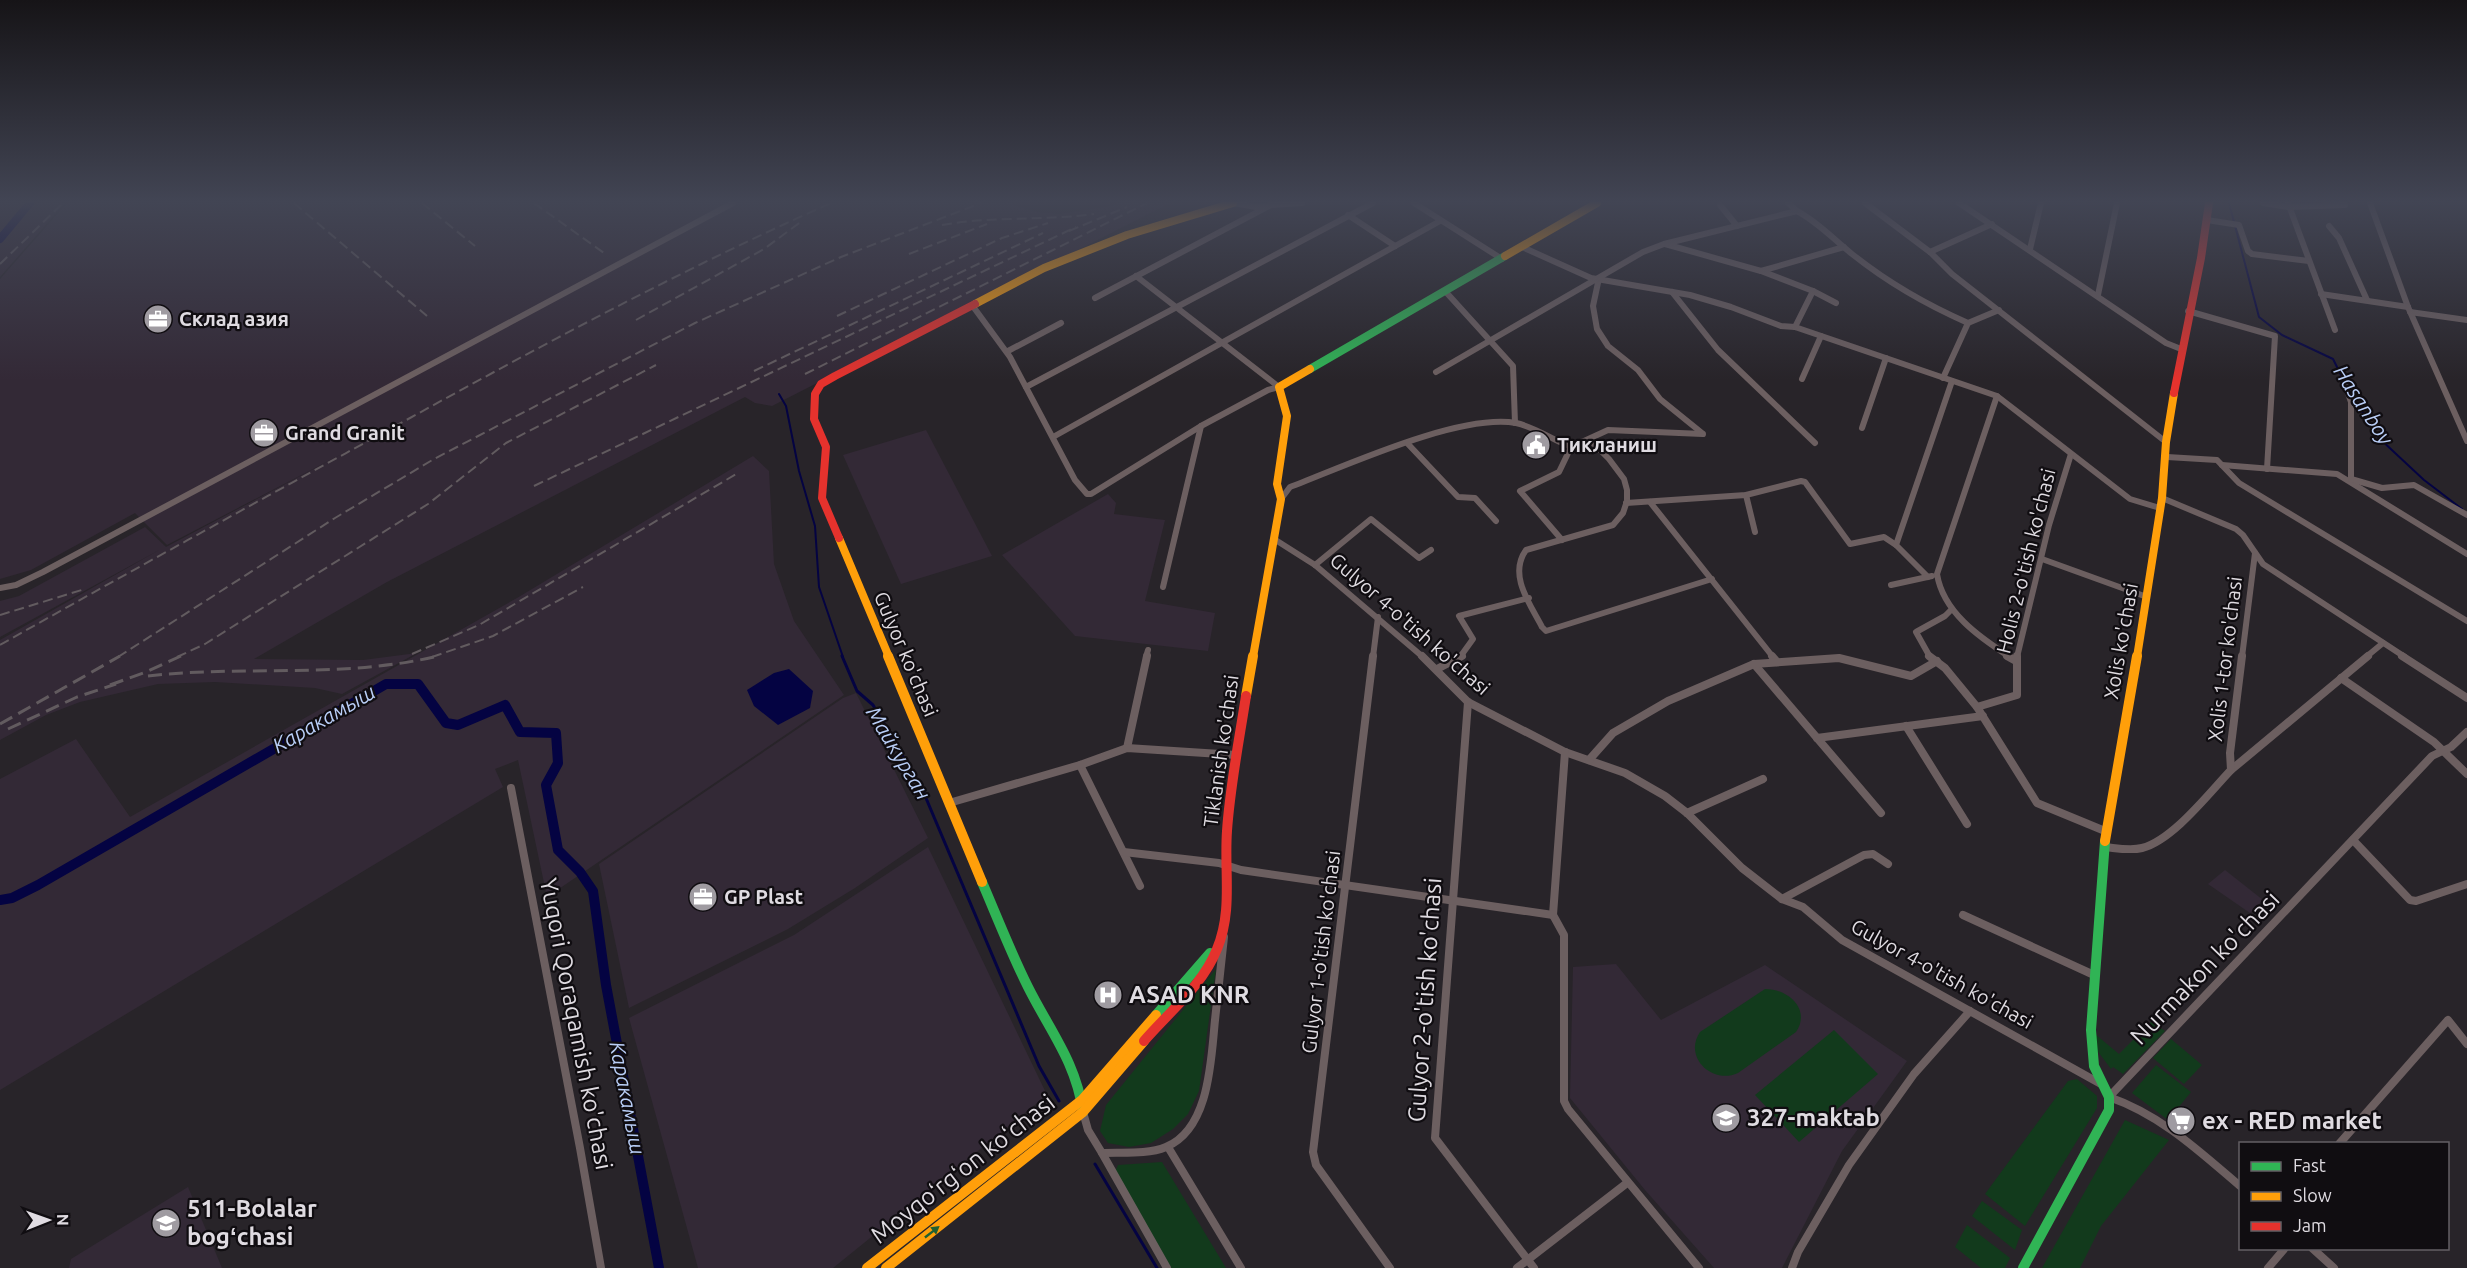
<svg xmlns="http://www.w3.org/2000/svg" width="2467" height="1268" font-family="Ubuntu,sans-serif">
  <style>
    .built { fill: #332936 }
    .green { fill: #123a1c }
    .water { fill: #040342 }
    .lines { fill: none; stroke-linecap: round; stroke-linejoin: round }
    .stream-far1 { stroke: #040342; stroke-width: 2 }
    .stream { stroke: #040342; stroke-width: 3 }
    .canal-far1 { stroke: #040342; stroke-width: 8 }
    .canal { stroke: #040342; stroke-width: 10 }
    .street-far1 { stroke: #6c5f60; stroke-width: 6 }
    .street { stroke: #6c5f60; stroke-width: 8 }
    .fast-far1 { stroke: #30b455; stroke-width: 8 }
    .fast { stroke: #30b455; stroke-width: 10 }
    .slow-far1 { stroke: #ff9f0a; stroke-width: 8 }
    .slow { stroke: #ff9f0a; stroke-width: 10 }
    .jam-far1 { stroke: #e5322d; stroke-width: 8 }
    .jam { stroke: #e5322d; stroke-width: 10 }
    .rail-far1 { stroke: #625b5f; stroke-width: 2; stroke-dasharray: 10 5; stroke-linecap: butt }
    .rail { stroke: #625b5f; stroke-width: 3; stroke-dasharray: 14 7; stroke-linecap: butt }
    .oneway { fill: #206033 }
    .labels { text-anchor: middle; stroke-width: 4.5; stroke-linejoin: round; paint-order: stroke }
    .poi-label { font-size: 20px; font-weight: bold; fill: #dfdbe1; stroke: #100d11; text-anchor: start }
    .street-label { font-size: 20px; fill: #dfdbe1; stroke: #100d11 }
    .water-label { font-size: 21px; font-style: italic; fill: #b9cef7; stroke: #100d11 }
    .near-street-label { font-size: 24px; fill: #dfdbe1; stroke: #100d11 }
    .near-poi-label { font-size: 24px; font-weight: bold; fill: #dfdbe1; stroke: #100d11; text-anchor: start }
  </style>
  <rect width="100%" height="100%" fill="#282429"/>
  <g class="built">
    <path d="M 0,203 L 65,203 L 0,277 Z"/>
    <path d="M 67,203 L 1016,203 L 1013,205 L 1037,212 L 1060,214 L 1111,206 L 1116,203 L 1170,203 L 772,406 L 755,403 L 745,397 L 387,582 L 254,659 L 363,660 L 417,653 L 342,694 L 315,688 L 215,682 L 158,684 L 80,702 L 46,715 L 0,740 L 0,640 L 161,549 L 0,637 L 0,601 L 19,596 L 145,527 L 166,547 L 355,447 L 167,545 L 135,513 L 31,570 L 0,579 L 0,279 Z"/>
    <path d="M 926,430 L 992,556 L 901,584 L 843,455 Z"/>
    <path d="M 753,456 L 769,471 L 774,564 L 794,621 L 844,695 L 547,897 L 518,760 L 495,769 L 503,787 L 0,1090 L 0,779 L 76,739 L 130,817 L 517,598 Z"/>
    <path d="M 1108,494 L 1116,503 L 1114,514 L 1165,520 L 1145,601 L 1215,613 L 1208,651 L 1075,636 L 1002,555 Z"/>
    <path d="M 856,693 L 928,838 L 855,888 L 788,929 L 629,1008 L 599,864 L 843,698 Z"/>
    <path d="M 928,847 L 1047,1095 L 833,1268 L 698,1268 L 629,1018 L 794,935 Z"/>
    <path d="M 2225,870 L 2263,900 L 2250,913 L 2208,884 Z"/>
    <path d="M 1616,964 L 1661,1020 L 1765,965 L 1907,1061 L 1842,1151 L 1782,1268 L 1714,1268 L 1645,1190 L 1570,1098 L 1573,967 Z"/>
    <path d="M 188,1187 L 222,1268 L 69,1268 L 71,1259 Z"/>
  </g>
  <g class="green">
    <path d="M 1216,969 L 1199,1091 L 1188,1114 L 1173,1129 L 1151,1143 L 1129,1147 L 1108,1143 L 1100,1131 L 1106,1105 Z"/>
    <path d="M 1765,989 C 1789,989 1811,1010 1796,1032 L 1738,1073 C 1712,1085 1683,1057 1700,1032 Z"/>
    <path d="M 2151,1022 L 2165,1031 L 2123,1074 L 2113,1067 L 2111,1069 L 2096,1049 L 2095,1034 L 2119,1054 Z"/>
    <path d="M 1834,1030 L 1878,1074 L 1799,1142 L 1755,1095 Z"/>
    <path d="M 2171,1039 L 2202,1065 L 2184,1084 L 2153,1058 Z"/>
    <path d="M 2156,1065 L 2191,1092 L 2168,1120 L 2132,1093 Z"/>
    <path d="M 2077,1079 L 2097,1096 L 2097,1108 L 2025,1226 L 1985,1194 L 2068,1081 Z"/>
    <path d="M 2125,1120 L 2169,1140 L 2101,1226 L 2080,1268 L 2042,1268 Z"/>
    <path d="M 1162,1162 L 1226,1268 L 1171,1268 L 1115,1172 L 1118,1165 Z"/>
    <path d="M 1982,1201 L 2022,1230 L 2015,1250 L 1972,1216 Z"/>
    <path d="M 1967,1225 L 2010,1258 L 2005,1268 L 1981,1268 L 1955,1247 Z"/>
  </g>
  <path class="water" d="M 789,669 L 813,691 L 810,708 L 778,725 L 754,706 L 747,690 L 774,673 Z"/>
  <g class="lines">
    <g class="stream-far1">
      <path d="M 2229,203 L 2259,317 L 2282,335 L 2333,359 L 2344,381"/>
      <path d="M 779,394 L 786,406 L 799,471 L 815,526 L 819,587 L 843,657"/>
      <path d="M 2351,394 L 2379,438 L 2424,480 L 2462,509"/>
    </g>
    <g class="stream">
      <path d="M 842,656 L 857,691 L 873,705 L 923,791 L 1039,1066 L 1059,1101"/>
      <path d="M 1095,1164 L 1157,1268"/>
    </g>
    <path class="canal-far1" d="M 0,239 L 30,203"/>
    <path class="canal" d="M 0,900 L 12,898 L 38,885 L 386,684 L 418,684 L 446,723 L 458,725 L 505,705 L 520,732 L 556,733 L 558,763 L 546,785 L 558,850 L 580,872 L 593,891 L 606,985 L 659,1268"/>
    <g class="street-far1">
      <path d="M 1234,203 L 1256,207 L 1265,206"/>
      <path d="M 1414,203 L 1502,259"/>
      <path d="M 1788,203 L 1797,211"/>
      <path d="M 1865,203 L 1930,252 L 1952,274 L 2166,442"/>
      <path d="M 1959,203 L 2166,343 L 2181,349"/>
      <path d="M 2263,203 L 2289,207 L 2345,205 L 2343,203"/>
      <path d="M 2288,203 L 2335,330"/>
      <path d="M 2370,203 L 2408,307 L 2467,441"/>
      <path d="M 1720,205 L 1737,226"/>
      <path d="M 1348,215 L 1395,246"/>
      <path d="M 2207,220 L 2239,225 L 2248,251 L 2252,254 L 2309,261"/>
      <path d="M 2329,226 L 2339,238 L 2367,300"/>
      <path d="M 1665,244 L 1761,271 L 1844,247"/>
      <path d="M 1522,247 L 1591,278 L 1690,295 L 1731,307 L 1781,326 L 1795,327 L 1997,396 L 2130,499 L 2160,508"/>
      <path d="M 2030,249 L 2041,203"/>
      <path d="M 1930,252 L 1992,224"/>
      <path d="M 1761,271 L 1813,291 L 1836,303"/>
      <path d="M 1136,276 L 1279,387"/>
      <path d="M 1599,278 L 1593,306 L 1597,329 L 1608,346 L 1638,370 L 1660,399 L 1702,433"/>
      <path d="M 1445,291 L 1513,366 L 1515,423"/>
      <path d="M 1672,292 L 1718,350 L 1815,443"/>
      <path d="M 2321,294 L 2408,307"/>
      <path d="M 2098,295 L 2117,203"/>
      <path d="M 1095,298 L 1271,205 L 1302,203"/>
      <path d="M 972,305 L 1010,357 L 1075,480 L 1087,494 L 1091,494 L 1201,426 L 1268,390 L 1279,387"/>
      <path d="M 2188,311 L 2275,336 L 2267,469"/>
      <path d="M 2410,312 L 2467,320"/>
      <path d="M 1795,327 L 1813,291"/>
      <path d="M 1008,351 L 1061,323"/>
      <path d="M 1436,372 L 1643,252 L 1664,244 L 1797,211 C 1818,222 1833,239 1852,254 C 1887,282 1927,305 1968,323 L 1999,310"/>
      <path d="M 1943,378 L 1968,323"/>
      <path d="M 1802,379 L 1821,336"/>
      <path d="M 2344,382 L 2351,402 L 2351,481"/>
      <path d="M 1026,387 L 1373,203"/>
      <path d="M 1997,396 L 1937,574 C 1943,612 1979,637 2010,657"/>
      <path d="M 1862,428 L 1886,358"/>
      <path d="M 1053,437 L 1440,221"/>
      <path d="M 1590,440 L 1609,459 L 1624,479 L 1627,490 L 1627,501 L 1623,513 L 1613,525 L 1526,550 C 1508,575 1530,604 1542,627 L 1546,631 L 1712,579"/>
      <path d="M 1408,444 L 1458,497 L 1475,498 L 1496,521"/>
      <path d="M 2167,457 L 2217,460 L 2239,483 L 2467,621"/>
      <path d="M 2222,465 L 2337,474 L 2467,554"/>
      <path d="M 2351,479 L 2382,488 L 2414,485 L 2467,515"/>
      <path d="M 1746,495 L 1755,532"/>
      <path d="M 2162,498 L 2236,529 L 2243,535 L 2263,564 L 2405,657"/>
      <path d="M 1281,499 L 1290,487 C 1345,466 1460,413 1516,423 C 1535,427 1553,440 1571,447 L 1608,430 L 1703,434"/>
      <path d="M 1650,502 L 1773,657"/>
      <path d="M 1626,503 L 1746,495 L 1801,481 L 1805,482 L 1850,544 L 1884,537 L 1896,545"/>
      <path d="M 1274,539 L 1315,565 L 1423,657"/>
      <path d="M 1562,540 L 1520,491 L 1559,472 L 1571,447"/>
      <path d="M 2042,559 L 2147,597"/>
      <path d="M 1315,565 L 1371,519 L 1419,558 L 1431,550"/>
      <path d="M 1928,577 L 1896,545 L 1952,381"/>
      <path d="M 1891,585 L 1932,576"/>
      <path d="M 1163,587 L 1201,426"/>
      <path d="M 0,588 L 16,585 L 43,572 L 733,203"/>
      <path d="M 1146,657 L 1148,650"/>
      <path d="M 1373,657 L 1378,617"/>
      <path d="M 1460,657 L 1473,639 L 1459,616 L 1529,598"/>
      <path d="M 1930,657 L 1916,632 L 1945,616 L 1951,610"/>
      <path d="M 2017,657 L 2049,525 L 2071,454"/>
      <path d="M 2242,657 L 2255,553"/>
      <path d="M 2366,657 L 2383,643"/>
    </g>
    <g class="street">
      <path d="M 1373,656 L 1313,1152 L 1316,1165 L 1390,1268"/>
      <path d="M 1422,656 L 1468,702 L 1565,752 L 1625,773 L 1665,796 L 1687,813 L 1742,868 L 1782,899 L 1803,907 L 1842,940 L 2101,1084"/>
      <path d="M 1772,656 L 1777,662"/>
      <path d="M 1929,656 L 1945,668 L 1977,707 L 2037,803 L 2105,831"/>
      <path d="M 2007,656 L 2016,661"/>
      <path d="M 2402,656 L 2467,698"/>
      <path d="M 1754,664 L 1881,813"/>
      <path d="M 1437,669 L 1462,656"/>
      <path d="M 2341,678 L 2434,742 L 2467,774"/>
      <path d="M 1468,702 L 1435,1138 L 1534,1268"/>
      <path d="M 1977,707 L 2017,695 L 2017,656"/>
      <path d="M 1906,726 L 1967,824"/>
      <path d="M 1817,738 L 1983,716"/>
      <path d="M 1127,748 L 1147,656"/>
      <path d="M 1565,752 L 1553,915 L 1564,935 L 1564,1101 L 1568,1109 L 1699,1268"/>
      <path d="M 1589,760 L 1613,733 L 1668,701 L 1754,664 L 1839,658 L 1911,676 L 1937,661"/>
      <path d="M 1080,765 L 1140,886"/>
      <path d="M 2231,770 L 2368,656"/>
      <path d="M 511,788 L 580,1148 L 601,1268"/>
      <path d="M 949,803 L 1080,765 L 1127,748 L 1236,755"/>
      <path d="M 1687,813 L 1763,779"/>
      <path d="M 2353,840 L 2410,900 L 2416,901 L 2467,884"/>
      <path d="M 2104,847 C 2116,848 2130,851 2142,848 C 2173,840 2209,793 2231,770 L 2230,753 L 2242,656"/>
      <path d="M 1124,852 L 1219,863 L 1241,870 L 1553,915"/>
      <path d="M 1782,899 L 1864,855 L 1873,854 L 1888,864"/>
      <path d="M 1963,915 L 2094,975"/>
      <path d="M 1083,1112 L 1088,1130 L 1102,1153 C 1122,1152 1147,1155 1166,1147 C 1210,1129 1211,1059 1215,1020 C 1218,992 1221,965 1224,937"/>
      <path d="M 2339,1144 L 2448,1020 L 2467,1044"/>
      <path d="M 1168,1147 L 1241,1268"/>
      <path d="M 1102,1153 L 1167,1268"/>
      <path d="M 2240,1186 C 2199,1151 2161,1115 2109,1097 L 2432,756 L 2451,747 L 2467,732"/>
      <path d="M 2312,1248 L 2334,1268"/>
      <path d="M 1517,1268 L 1627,1183"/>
      <path d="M 1792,1268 L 1798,1252 L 1849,1165 L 1914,1074 L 1970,1011"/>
      <path d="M 2268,1268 L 2285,1248"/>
    </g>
    <path class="fast-far1" d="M 1310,369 L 1505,256"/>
    <g class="fast">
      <path d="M 982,882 C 997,917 1011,953 1028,987 C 1050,1031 1076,1062 1083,1112"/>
      <path d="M 1156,1015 L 1210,953"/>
      <path d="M 2023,1268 L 2109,1110 L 2109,1097 L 2094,1066 L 2091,1030 L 2105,841"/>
    </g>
    <g class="slow-far1">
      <path d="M 1505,256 L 1597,203"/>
      <path d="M 975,304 L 1044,268 L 1127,235 L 1233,203"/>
      <path d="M 839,538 L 889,657"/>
      <path d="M 1253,657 L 1281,499 L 1277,484 L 1287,416 L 1279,387 L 1310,369"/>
      <path d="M 2137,657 L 2162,498 L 2166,442 L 2174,393"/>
    </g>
    <g class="slow">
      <path d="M 888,656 L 982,882"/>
      <path d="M 1246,696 L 1253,656"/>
      <path d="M 2105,841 L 2137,656"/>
      <path d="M 867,1268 L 1082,1100 L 1156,1015"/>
      <path d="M 886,1268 L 1083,1112 L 1144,1041"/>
    </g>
    <g class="jam-far1">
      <path d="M 2174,393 L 2201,258 L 2209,203"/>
      <path d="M 839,538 L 822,498 L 826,447 L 814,419 L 815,394 L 821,384 L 835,376 L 975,304"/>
    </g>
    <path class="jam" d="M 1144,1041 C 1169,1012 1203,985 1217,949 C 1233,911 1224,871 1227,831 C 1230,786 1239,741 1246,696"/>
    <g class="rail-far1">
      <path d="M 294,203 L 427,316"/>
      <path d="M 422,203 L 475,246"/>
      <path d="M 534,203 L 604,253"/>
      <path d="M 942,225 C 992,216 1043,221 1094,214"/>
      <path d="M 1069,231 L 1127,207"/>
      <path d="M 909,254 L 987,224"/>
      <path d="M 0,264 L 63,203"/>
      <path d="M 837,316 L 1002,238 L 1048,223"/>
      <path d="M 636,320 L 764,249 L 802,221"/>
      <path d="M 754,371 L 1043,233"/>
      <path d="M 805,374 L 1147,203"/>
      <path d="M 534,486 L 1076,227"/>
      <path d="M 0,615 L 85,589"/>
      <path d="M 0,645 C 136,568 273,493 410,418 C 548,342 687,267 831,203"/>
      <path d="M 412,654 L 479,625 L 738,473"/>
      <path d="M 118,657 L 335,518 L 434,459 L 695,323 L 841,257 L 981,203"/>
      <path d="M 177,657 L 205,644 L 428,504 L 506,443 L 656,365"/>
      <path d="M 432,657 L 493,636 L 583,587"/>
    </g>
    <g class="rail">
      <path d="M 148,676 C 245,665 342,679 438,656"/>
      <path d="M 110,685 L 146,672 L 181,656"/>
      <path d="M 0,724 L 120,656"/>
      <path d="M 8,729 L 77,697 L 116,684"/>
    </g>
  </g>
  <defs><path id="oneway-solid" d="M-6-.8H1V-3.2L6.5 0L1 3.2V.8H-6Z" transform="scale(1.5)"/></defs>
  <use class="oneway" href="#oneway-solid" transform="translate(932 1232) rotate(-38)"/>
  <linearGradient id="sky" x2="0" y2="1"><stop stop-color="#161417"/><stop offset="0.53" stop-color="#424554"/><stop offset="1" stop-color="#424554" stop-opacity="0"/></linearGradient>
  <rect width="2467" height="380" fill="url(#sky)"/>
  <defs>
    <g id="office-disc" transform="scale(1.5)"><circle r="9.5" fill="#9f9ba1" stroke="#100d11"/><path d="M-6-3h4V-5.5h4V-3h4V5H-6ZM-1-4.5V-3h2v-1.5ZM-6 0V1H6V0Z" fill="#fff"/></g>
    <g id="civic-disc" transform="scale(1.5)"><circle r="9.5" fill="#9f9ba1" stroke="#100d11"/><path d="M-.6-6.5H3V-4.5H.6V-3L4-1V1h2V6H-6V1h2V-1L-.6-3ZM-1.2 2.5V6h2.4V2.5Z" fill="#fff"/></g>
    <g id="hospital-disc" transform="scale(1.5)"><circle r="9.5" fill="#9f9ba1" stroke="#100d11"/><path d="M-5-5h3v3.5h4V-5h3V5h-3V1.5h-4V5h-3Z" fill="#fff"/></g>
    <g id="school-disc" transform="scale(1.5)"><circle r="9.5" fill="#9f9ba1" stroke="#100d11"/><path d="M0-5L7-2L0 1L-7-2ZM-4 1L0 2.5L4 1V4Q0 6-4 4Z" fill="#fff"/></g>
    <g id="supermarket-disc" transform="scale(1.5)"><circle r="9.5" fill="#9f9ba1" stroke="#100d11"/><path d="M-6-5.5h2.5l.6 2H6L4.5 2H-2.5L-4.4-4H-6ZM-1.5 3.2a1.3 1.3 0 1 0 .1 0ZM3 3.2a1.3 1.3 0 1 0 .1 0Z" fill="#fff"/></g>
  </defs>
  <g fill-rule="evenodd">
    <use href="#office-disc" x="158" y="319"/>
    <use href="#office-disc" x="264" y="433"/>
    <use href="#civic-disc" x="1536" y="445"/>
    <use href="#office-disc" x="703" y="897"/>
    <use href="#hospital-disc" x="1108" y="995"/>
    <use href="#school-disc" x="1726" y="1118"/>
    <use href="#supermarket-disc" x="2181" y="1121"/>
    <use href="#school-disc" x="166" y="1223"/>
  </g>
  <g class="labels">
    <g class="poi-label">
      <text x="179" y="326">Склад азия</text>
      <text x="285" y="440">Grand Granit</text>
      <text x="1557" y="452">Тикланиш</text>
      <text x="724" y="904">GP Plast</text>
    </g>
    <g class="street-label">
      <text transform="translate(2026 561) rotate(-76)" y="7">Holis 2-o'tish ko'chasi</text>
      <text transform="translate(1410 624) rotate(41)" y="7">Gulyor 4-o'tish ko'chasi</text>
      <text transform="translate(2121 641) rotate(-80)" y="7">Xolis ko'chasi</text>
      <text transform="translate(906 654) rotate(67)" y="7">Gulyor ko'chasi</text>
      <text transform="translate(2225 659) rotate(-83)" y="7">Xolis 1-tor ko'chasi</text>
      <text transform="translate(1221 751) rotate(-82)" y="7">Tiklanish ko'chasi</text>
      <text transform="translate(1321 952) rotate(-83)" y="7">Gulyor 1-o'tish ko'chasi</text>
      <text transform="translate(1942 974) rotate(29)" y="7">Gulyor 4-o'tish ko'chasi</text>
    </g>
    <g class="water-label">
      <text transform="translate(2363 405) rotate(57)" y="7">Hasanboy</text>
      <text transform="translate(324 719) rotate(-30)" y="7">Каракамыш</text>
      <text transform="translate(898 753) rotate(59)" y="7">Майкурган</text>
      <text transform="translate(627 1098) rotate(79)" y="7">Каракамыш</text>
    </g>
    <g class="near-street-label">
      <text transform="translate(2205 968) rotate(-46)" y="8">Nurmakon ko'chasi</text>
      <text transform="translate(1425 1000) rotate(-86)" y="8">Gulyor 2-o'tish ko'chasi</text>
      <text transform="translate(576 1024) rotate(79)" y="8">Yuqori Qoraqamish ko'chasi</text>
      <text transform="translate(963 1169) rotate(-38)" y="8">Moyqoʻrgʻon koʻchasi</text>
    </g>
    <g class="near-poi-label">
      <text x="1129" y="1003">ASAD KNR</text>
      <text x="1747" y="1126">327-maktab</text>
      <text x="2202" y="1129">ex - RED market</text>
      <text x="187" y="1217">511-Bolalar<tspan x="187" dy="28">bogʻchasi</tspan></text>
    </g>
  </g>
  <rect x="2239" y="1142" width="210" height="108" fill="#100d11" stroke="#635f64" stroke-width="1.5"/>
  <rect x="2251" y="1162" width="30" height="9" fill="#30b455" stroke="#635f64" stroke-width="1.5"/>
  <text x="2293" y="1172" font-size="18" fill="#dfdbe1">Fast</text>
  <rect x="2251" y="1192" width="30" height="9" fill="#ff9f0a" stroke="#635f64" stroke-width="1.5"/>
  <text x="2293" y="1202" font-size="18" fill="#dfdbe1">Slow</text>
  <rect x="2251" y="1222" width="30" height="9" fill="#e5322d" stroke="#635f64" stroke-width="1.5"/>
  <text x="2293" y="1232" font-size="18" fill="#dfdbe1">Jam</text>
  <g transform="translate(48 1220) rotate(89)" stroke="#100d11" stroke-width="4.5" paint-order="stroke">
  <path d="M0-4.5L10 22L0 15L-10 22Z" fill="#dfdbe1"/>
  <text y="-9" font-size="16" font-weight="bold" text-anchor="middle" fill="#dfdbe1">N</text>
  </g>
</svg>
